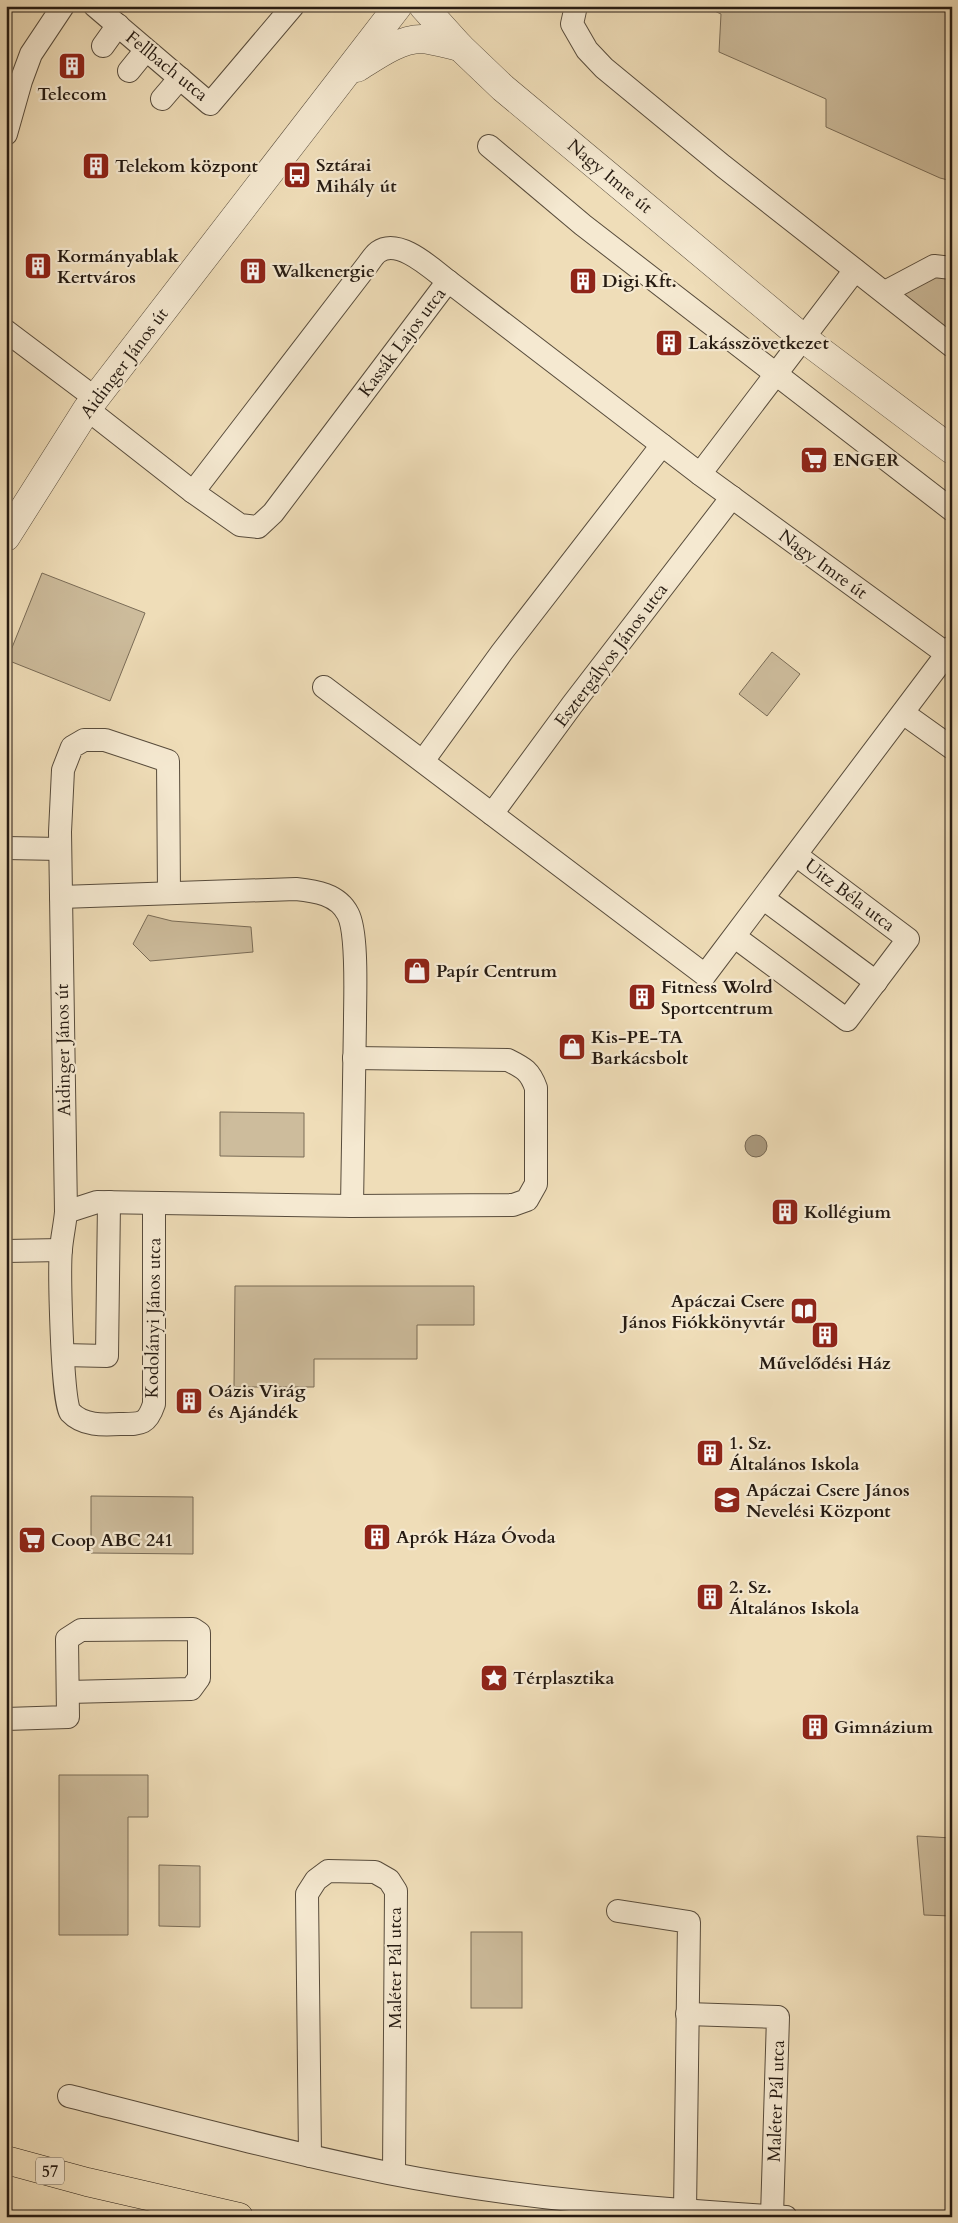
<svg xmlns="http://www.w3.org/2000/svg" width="958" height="2223" font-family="Cardo,serif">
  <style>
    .green { fill: #cdbc9c; stroke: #7a6c57 }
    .water { fill: #ab9b80; stroke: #766854 }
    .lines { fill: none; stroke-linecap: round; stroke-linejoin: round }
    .minor-casing { stroke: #584c3c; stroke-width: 24 }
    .tertiary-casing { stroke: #584c3c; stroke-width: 29 }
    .primary-casing { stroke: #261b12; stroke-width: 29 }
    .minor { stroke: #f5e9d1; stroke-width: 22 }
    .tertiary { stroke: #f5e9d1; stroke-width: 28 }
    .primary { stroke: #efddb8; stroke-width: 28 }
    .labels { text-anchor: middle; stroke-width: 4.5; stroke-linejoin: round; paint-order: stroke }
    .shield { fill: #f5e9d1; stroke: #64594b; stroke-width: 1 }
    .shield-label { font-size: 16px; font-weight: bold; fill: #261b12 }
    .street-label { font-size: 18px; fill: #261b12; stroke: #f5e9d1 }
    .poi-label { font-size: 18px; font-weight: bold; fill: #261b12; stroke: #f5e9d1; text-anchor: start }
  </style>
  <rect width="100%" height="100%" fill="#efddb8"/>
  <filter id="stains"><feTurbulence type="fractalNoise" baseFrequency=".004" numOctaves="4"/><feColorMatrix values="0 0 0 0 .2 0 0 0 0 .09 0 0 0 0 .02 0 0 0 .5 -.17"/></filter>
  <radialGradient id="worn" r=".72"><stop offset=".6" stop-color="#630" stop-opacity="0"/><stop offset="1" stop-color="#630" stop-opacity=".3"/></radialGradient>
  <g class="green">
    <path d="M 704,6 L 952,6 L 952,181 L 940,178 L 826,127 L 826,99 L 719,52 L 721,14 Z"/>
    <path d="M 952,270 L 952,344 L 888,293 Z"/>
    <path d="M 42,573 L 145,613 L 110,701 L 7,660 Z"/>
    <path d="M 772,652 L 800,674 L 767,716 L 739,694 Z"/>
    <path d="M 148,915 L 172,921 L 251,927 L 253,952 L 150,961 L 133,944 Z"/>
    <path d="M 220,1112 L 304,1113 L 304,1157 L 220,1156 Z"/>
    <path d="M 235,1286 L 474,1286 L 474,1325 L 417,1325 L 417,1359 L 314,1359 L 314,1387 L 234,1387 Z"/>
    <path d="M 91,1496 L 193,1497 L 193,1554 L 91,1553 Z"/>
    <path d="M 59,1775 L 148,1775 L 148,1817 L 128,1817 L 128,1935 L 59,1935 Z"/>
    <path d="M 917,1836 L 952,1838 L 952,1916 L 924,1915 Z"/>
    <path d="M 159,1865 L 200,1866 L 200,1927 L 159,1926 Z"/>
    <rect x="471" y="1932" width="51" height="76"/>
  </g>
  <circle class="water" cx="756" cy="1146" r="11"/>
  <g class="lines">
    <g class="minor-casing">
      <g id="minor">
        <path d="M 95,6 L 210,104 L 293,6"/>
        <path d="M 576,6 L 572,24 L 587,50 L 604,68 L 723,166 L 952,346"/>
        <path d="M 103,46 L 118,25"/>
        <path d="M 129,71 L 146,50"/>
        <path d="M 162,99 L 180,78"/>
        <path d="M 6,134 L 21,81 L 31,54 L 63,6"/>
        <path d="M 489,146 L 583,225 L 952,510"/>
        <path d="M 885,292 L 934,266 L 952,268"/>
        <path d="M 6,331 L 95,398"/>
        <path d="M 87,409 L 193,492 L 368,264 C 371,260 374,255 378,252 C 399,237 432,269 448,281 L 700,474 L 947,654"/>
        <path d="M 700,474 L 855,270"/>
        <path d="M 193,492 L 240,525 L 258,527 L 273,513 L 448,281"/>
        <path d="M 324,687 L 705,975 L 952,647"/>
        <path d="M 903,713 L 952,748"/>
        <path d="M 423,761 L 502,652 L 662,445"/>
        <path d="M 492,814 L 572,705 L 732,497"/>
        <path d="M 6,848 L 60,849"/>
        <path d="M 61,897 L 296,889 C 315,891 338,894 348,914 C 358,933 355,996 355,1020 C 354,1082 353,1144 352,1206"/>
        <path d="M 764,899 L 876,982"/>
        <path d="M 735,937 L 847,1020 L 908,939 L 796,855"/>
        <path d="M 154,1203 L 154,1404 C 147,1425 141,1424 120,1424 C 103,1425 83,1426 70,1412 C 62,1403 59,1269 61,1249 C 62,1237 65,1224 66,1212 L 60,832 L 63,770 L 72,747 L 84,740 L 105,740 L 168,761 L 169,892"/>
        <path d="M 66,1212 L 97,1202 L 352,1206 L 513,1205 L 527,1200 L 536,1184 L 536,1088 C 530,1071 524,1068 508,1060 L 354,1058"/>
        <path d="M 6,1251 L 61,1250"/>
        <path d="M 63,1355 L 107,1356 L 109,1202"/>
        <path d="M 6,1719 L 68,1717 L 67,1639 L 81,1630 L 193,1629 L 199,1633 L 199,1678 L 191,1689 L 68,1692"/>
        <path d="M 618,1911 L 689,1922 L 685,2211"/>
        <path d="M 687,2014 L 778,2017 L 772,2216"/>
        <path d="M 69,2096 C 175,2123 281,2151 388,2173 C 519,2199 653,2209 786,2217"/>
        <path d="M 310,2156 L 307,1894 L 316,1880 L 328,1871 L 375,1872 L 389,1880 L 396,1891 L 394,2173"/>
      </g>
    </g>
    <g class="tertiary-casing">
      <g id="tertiary">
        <path d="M 423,6 L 460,47 L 503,88 L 803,338 L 952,450"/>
        <path d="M 357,68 C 375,57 399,39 421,39 C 434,40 447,44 460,47"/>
        <path d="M 6,537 L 87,409 L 398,6"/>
      </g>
    </g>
    <g class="primary-casing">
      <path id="primary" d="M 6,2160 L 87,2182 L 239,2217"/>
    </g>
    <use href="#minor" class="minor"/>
    <use href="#tertiary" class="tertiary"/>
    <use href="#primary" class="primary"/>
  </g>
  <defs>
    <g id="building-square" transform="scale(1.4375)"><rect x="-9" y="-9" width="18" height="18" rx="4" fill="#8f2418" stroke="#f5e9d1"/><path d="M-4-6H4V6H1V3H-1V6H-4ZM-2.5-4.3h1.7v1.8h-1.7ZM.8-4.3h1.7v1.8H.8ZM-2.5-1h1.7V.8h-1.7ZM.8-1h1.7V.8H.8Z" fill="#fff"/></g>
    <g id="bus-square" transform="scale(1.4375)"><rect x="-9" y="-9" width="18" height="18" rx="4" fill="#8f2418" stroke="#f5e9d1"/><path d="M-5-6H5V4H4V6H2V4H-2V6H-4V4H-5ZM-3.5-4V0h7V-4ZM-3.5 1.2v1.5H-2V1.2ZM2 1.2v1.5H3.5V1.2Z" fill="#fff"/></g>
    <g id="supermarket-square" transform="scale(1.4375)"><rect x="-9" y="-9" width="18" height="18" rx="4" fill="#8f2418" stroke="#f5e9d1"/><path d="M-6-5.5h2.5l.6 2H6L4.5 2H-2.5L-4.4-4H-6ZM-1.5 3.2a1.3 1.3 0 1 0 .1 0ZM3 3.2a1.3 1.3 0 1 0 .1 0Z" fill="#fff"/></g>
    <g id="shop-square" transform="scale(1.4375)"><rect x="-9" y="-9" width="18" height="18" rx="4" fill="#8f2418" stroke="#f5e9d1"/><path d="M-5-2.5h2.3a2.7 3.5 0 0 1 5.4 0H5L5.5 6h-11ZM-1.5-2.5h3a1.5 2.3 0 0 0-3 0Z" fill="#fff"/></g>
    <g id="library-square" transform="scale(1.4375)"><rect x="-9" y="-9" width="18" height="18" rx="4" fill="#8f2418" stroke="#f5e9d1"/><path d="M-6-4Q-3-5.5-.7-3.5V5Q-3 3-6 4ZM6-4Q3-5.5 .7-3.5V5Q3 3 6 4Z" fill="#fff"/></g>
    <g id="school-square" transform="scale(1.4375)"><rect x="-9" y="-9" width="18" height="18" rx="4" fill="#8f2418" stroke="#f5e9d1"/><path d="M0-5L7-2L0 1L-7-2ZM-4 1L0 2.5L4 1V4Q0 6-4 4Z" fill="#fff"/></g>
    <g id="sight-square" transform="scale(1.4375)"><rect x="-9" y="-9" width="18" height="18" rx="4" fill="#8f2418" stroke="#f5e9d1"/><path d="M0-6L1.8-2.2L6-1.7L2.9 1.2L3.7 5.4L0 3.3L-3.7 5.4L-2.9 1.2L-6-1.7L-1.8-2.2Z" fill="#fff"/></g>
  </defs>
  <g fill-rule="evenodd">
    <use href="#building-square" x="72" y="66"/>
    <use href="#building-square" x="96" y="166"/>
    <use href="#bus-square" x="297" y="175"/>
    <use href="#building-square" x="38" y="266"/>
    <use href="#building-square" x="253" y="271"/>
    <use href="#building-square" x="583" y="281"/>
    <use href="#building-square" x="669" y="343"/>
    <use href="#supermarket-square" x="814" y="460"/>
    <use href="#shop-square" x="417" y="971"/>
    <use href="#building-square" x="642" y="997"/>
    <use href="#shop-square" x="572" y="1047"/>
    <use href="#building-square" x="785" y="1212"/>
    <use href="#library-square" x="804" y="1311"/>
    <use href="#building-square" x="825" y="1335"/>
    <use href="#building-square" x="189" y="1401"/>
    <use href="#building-square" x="710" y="1453"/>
    <use href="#school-square" x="727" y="1500"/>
    <use href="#building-square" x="377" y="1537"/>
    <use href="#supermarket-square" x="32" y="1540"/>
    <use href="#building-square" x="710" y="1597"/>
    <use href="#sight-square" x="494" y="1678"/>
    <use href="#building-square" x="815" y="1727"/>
  </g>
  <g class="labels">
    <rect class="shield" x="36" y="2157.5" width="28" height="27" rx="4"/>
    <g class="shield-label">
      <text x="50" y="2177">57</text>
    </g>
    <g class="street-label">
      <text transform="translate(167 66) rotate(39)" y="6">Fellbach utca</text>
      <text transform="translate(610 176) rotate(40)" y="6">Nagy Imre út</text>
      <text transform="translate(402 342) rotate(-53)" y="6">Kassák Lajos utca</text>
      <text transform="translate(124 363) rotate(-53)" y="6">Aidinger János út</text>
      <text transform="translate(823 564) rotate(36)" y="6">Nagy Imre út</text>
      <text transform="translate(611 655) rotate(-53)" y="6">Esztergályos János utca</text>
      <text transform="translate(850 895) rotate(37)" y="6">Uitz Béla utca</text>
      <text transform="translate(63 1050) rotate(-91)" y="6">Aidinger János út</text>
      <text transform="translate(153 1318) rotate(-89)" y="6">Kodolányi János utca</text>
      <text transform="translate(395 1968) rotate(-90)" y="6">Maléter Pál utca</text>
      <text transform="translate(776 2101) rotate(-88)" y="6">Maléter Pál utca</text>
    </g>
    <g class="poi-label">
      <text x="72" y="100" text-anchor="middle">Telecom</text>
      <text x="316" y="171">Sztárai<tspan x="316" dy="21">Mihály út</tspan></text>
      <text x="115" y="172">Telekom központ</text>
      <text x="57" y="262">Kormányablak<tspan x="57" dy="21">Kertváros</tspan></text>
      <text x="272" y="277">Walkenergie</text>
      <text x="602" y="287">Digi Kft.</text>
      <text x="688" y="349">Lakásszövetkezet</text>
      <text x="833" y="466">ENGER</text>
      <text x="436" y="977">Papír Centrum</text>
      <text x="661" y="993">Fitness Wolrd<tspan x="661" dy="21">Sportcentrum</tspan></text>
      <text x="591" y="1043">Kis-PE-TA<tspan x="591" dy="21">Barkácsbolt</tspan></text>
      <text x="804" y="1218">Kollégium</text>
      <text x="785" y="1307" text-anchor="end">Apáczai Csere<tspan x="785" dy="21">János Fiókkönyvtár</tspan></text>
      <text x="825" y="1369" text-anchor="middle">Művelődési Ház</text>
      <text x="208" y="1397">Oázis Virág<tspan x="208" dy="21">és Ajándék</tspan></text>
      <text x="729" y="1449">1. Sz.<tspan x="729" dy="21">Általános Iskola</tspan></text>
      <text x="746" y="1496">Apáczai Csere János<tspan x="746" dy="21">Nevelési Központ</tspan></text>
      <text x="396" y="1543">Aprók Háza Óvoda</text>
      <text x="51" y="1546">Coop ABC 241</text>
      <text x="729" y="1593">2. Sz.<tspan x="729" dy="21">Általános Iskola</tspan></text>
      <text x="513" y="1684">Térplasztika</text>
      <text x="834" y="1733">Gimnázium</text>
    </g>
  </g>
  <rect width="958" height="2223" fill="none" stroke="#efddb8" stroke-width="25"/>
  <rect x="8" y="8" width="943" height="2208" fill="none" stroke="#261b12" stroke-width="2.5"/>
  <rect x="12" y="12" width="933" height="2198" fill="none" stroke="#261b12"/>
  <rect width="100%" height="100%" filter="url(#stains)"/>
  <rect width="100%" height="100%" fill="url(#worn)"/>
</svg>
